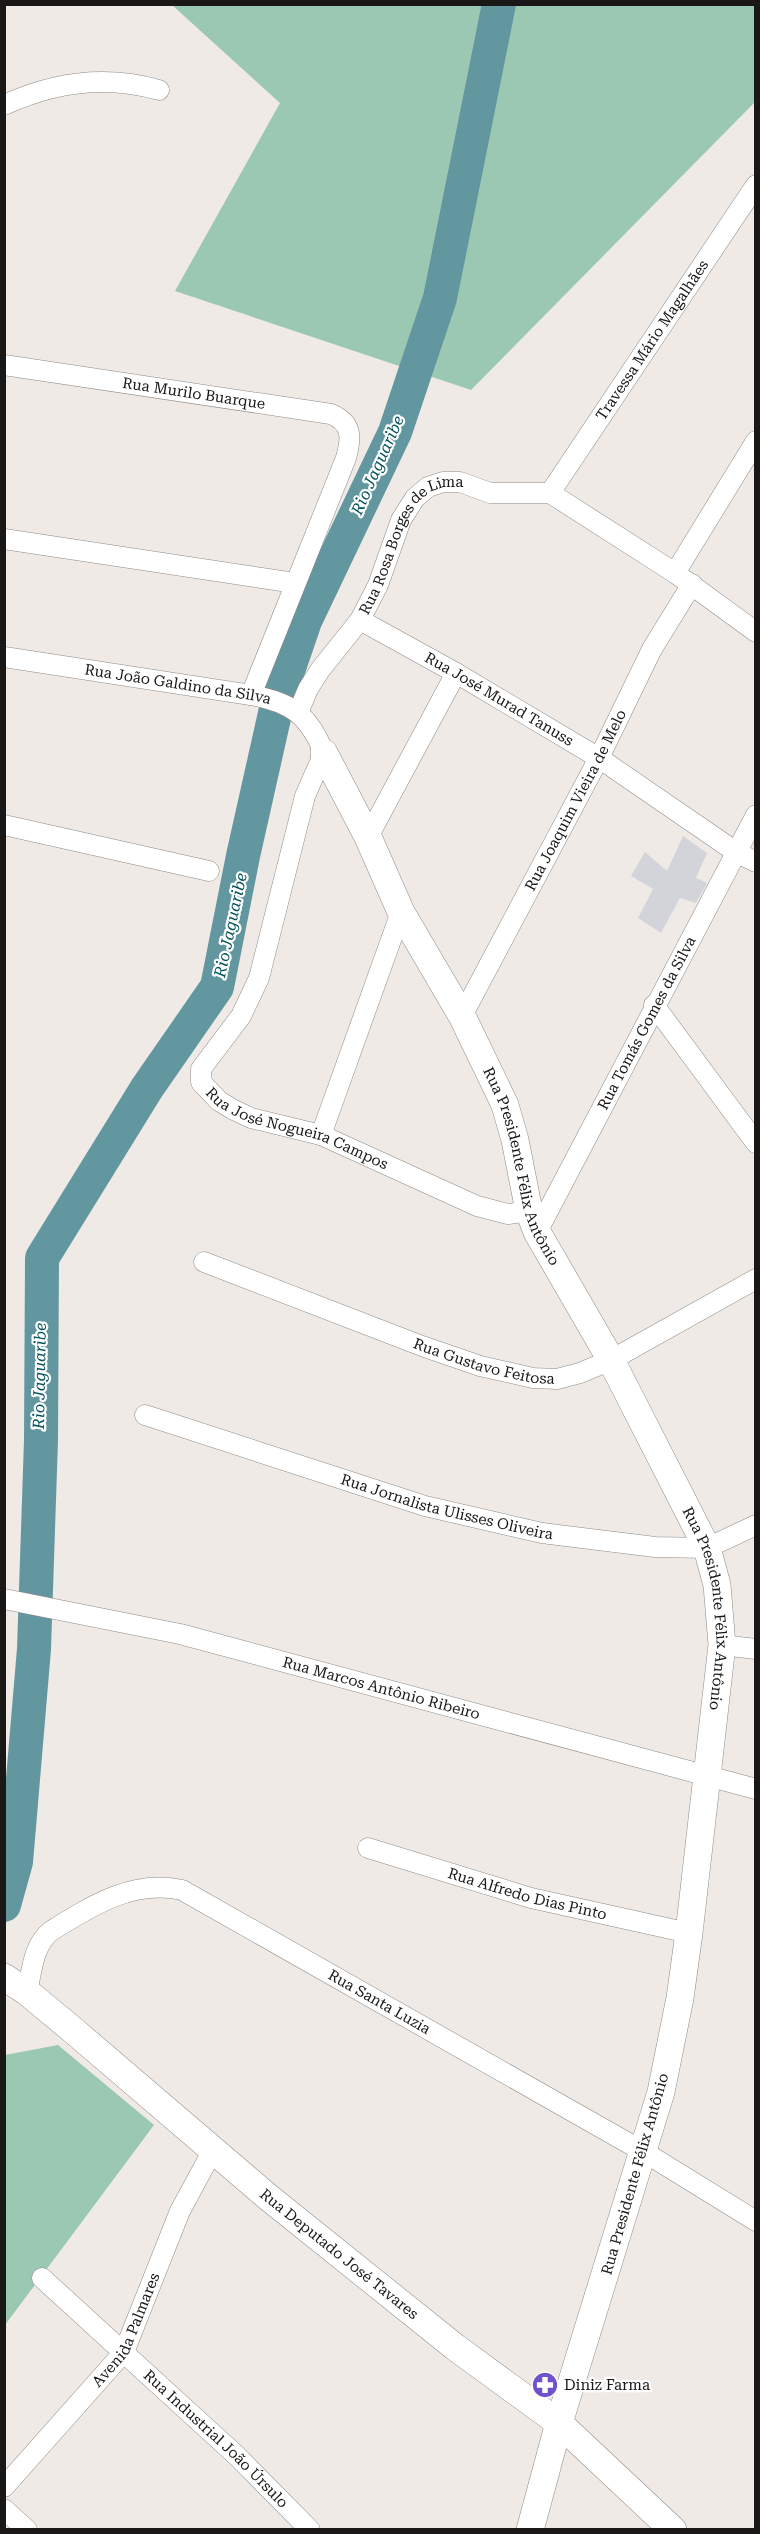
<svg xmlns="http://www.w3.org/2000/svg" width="760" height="2534" font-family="'Roboto Serif',serif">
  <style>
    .forest { fill: #9bc8b2 }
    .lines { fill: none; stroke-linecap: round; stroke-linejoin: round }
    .river { stroke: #6397a0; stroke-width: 34 }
    .building { fill: #d3d4da }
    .street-casing { stroke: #8f8a86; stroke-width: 21 }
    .secondary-casing { stroke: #8f8a86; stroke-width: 28 }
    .street { stroke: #fff; stroke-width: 20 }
    .secondary { stroke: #fff; stroke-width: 27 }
    .labels { text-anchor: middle; stroke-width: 4.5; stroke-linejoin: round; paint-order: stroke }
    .street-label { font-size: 15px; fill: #191816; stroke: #fff }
    .poi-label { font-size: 15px; fill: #191816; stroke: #fff; text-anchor: start }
    .water-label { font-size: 16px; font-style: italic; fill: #00525c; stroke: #fff }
  </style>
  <rect width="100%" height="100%" fill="#f0eae6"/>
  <g class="forest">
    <path d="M 172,5 L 755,5 L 755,102 L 471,390 L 175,291 L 280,103 Z"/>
    <path d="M 58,2045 L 154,2125 L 5,2325 L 5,2055 Z"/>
  </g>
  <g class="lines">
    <path class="river" d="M 4,1905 L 16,1862 L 34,1649 L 41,1440 L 42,1258 L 147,1088 L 217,987 L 243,856 L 278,700 L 305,621 L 395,432 L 440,298 L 499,4"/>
  </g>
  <path class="building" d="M 683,836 L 707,853 L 696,878 L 707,883 L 696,903 L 680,898 L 661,933 L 638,918 L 653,889 L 631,876 L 645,852 L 667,871 Z"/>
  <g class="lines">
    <g class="street-casing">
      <g id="street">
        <path d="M 4,105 C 54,82 107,75 159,90"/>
        <path id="s1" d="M 4,365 L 331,414 C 352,423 352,437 346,458 L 251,695"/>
        <path id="s2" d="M 550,493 L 756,185"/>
        <path d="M 4,539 L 295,583"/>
        <path d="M 675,573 L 756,441"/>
        <path id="s3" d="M 360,620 L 456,673 L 599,758 L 736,852 L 756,862"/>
        <path id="s4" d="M 4,657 L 251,695 C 291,702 309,715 324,753 L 305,796 L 259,978 L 241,1016 L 201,1069 L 201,1082 L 219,1101 L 234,1110 L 251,1118 L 321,1135 L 477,1206 L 508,1214 L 529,1211"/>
        <path id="s5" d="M 298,713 L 308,689 L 320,670 L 360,620 L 378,585 L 401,520 L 415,498 L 428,487 L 443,482 L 460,482 L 490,493 L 550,493 L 675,573 L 756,632"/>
        <path d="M 4,825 L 209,871"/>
        <path d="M 368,837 L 456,673"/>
        <path d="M 654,1005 L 756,1143"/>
        <path id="s6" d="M 462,1016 L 599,758 L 652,649 L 692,584"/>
        <path d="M 321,1135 L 401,912"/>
        <path id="s7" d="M 537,1232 L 756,815"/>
        <path id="s8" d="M 204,1262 L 422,1346 L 480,1366 L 533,1378 L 557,1379 L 580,1373 L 611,1360 L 756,1279"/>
        <path id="s9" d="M 145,1415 L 425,1506 L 542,1533 L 655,1547 L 707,1548 L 756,1525"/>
        <path id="s10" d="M 4,1599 L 180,1634 L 756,1789"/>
        <path d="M 722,1645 L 756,1649"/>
        <path id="s11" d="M 368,1848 L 531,1898 L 689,1933"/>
        <path id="s12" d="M 27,1992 C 32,1971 33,1945 51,1931 C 91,1906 133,1879 182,1890 L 644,2152 L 756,2221"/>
        <path id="s13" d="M 42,2278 L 237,2456 L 310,2530"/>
        <path id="s14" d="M 4,2487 L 124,2352 L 180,2211 L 213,2150"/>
        <path d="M 4,2509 L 27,2530"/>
      </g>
    </g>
    <g class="secondary-casing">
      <g id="secondary">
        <path id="s15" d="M 324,753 L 368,837 L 401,912 L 462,1016 L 505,1105 L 515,1140 L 529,1211 L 537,1232 L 611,1360 L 707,1548 L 717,1585 L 722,1645 L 689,1933 L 680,1998 L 661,2092 L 559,2423 L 530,2530"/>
        <path id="s16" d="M 4,1977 L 27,1992 L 74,2031 L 268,2197 L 455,2347 L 559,2423 L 673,2530"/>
      </g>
    </g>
    <use href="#street" class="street"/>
    <use href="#secondary" class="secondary"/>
  </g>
  <defs>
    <g id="pharmacy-disc" transform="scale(1.35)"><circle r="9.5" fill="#7052cb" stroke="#fff"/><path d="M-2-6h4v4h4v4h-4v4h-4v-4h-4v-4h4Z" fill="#fff"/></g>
  </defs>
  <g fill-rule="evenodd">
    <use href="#pharmacy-disc" x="545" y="2385"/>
  </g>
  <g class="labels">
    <g class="street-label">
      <text dy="5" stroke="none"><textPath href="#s2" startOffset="184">Travessa Mário Magalhães</textPath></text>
      <text dy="5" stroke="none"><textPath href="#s1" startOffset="192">Rua Murilo Buarque</textPath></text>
      <text dy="5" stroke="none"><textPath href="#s5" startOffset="210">Rua Rosa Borges de Lima</textPath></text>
      <text dy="5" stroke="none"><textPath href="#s4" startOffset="176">Rua João Galdino da Silva</textPath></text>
      <text dy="5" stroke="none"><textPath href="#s3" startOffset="160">Rua José Murad Tanuss</textPath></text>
      <text dy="5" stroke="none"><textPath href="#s6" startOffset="244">Rua Joaquim Vieira de Melo</textPath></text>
      <text dy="5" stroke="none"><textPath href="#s7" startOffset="236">Rua Tomás Gomes da Silva</textPath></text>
      <text dy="5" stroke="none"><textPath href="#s4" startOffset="814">Rua José Nogueira Campos</textPath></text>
      <text dy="5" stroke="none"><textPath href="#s15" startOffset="460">Rua Presidente Félix Antônio</textPath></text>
      <text dy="5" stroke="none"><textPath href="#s8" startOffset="298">Rua Gustavo Feitosa</textPath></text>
      <text dy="5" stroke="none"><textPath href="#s9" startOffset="316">Rua Jornalista Ulisses Oliveira</textPath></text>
      <text dy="5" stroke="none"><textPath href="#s15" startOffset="946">Rua Presidente Félix Antônio</textPath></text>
      <text dy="5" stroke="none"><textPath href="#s10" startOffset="388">Rua Marcos Antônio Ribeiro</textPath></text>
      <text dy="5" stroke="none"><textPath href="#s11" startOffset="166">Rua Alfredo Dias Pinto</textPath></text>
      <text dy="5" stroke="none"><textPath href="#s12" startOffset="435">Rua Santa Luzia</textPath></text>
      <text transform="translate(635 2174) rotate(-74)" y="5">Rua Presidente Félix Antônio</text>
      <text dy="5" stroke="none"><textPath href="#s16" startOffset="435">Rua Deputado José Tavares</textPath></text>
      <text dy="5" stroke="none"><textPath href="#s14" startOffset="201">Avenida Palmares</textPath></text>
      <text dy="5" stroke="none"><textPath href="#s13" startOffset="237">Rua Industrial João Úrsulo</textPath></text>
    </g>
    <g class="poi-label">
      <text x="564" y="2390">Diniz Farma</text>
    </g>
    <g class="water-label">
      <text transform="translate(377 465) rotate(-66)" y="6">Rio Jaguaribe</text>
      <text transform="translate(230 925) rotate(-78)" y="6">Rio Jaguaribe</text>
      <text transform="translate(39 1376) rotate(-89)" y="6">Rio Jaguaribe</text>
    </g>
  </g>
  <rect width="760" height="2534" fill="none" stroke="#191816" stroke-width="12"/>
</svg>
